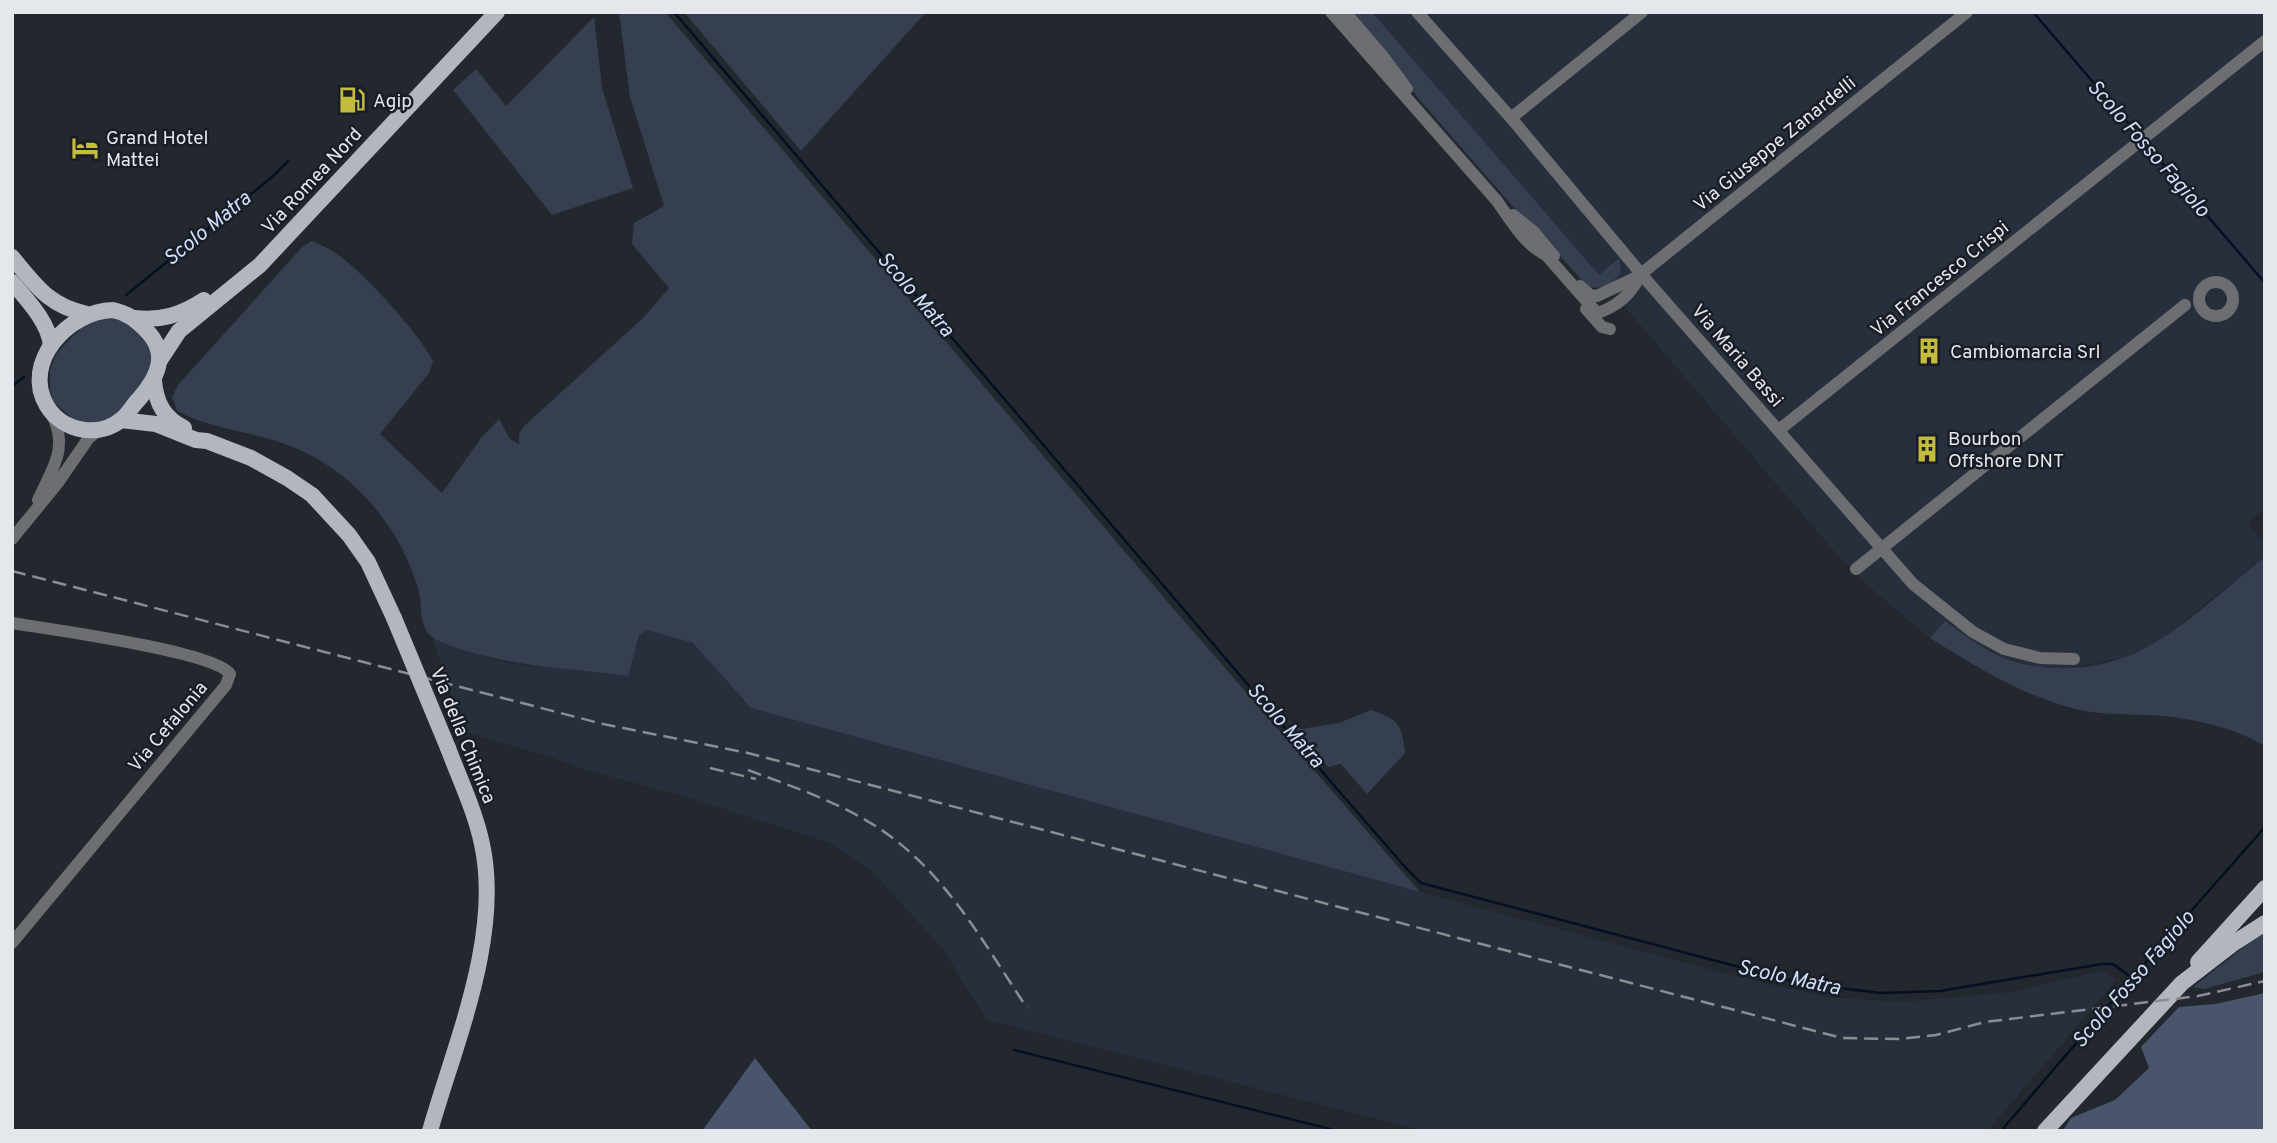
<svg xmlns="http://www.w3.org/2000/svg" width="2277" height="1143" font-family="Overpass,sans-serif">
  <style>
    .built { fill: #282f3c }
    .green { fill: #363f4f }
    .forest { fill: #48556d }
    .lines { fill: none; stroke-linecap: round; stroke-linejoin: round }
    .stream { stroke: #060f22; stroke-width: 2.5 }
    .minor { stroke: #6c6e72; stroke-width: 12 }
    .major { stroke: #b2b7bf; stroke-width: 16 }
    .rail { stroke: #8a8d93; stroke-width: 2.5; stroke-dasharray: 14 7; stroke-linecap: butt }
    .major-bridge { stroke: #b2b7bf; stroke-width: 16 }
    .labels { text-anchor: middle; stroke-width: 5; stroke-linejoin: round; paint-order: stroke }
    .poi-label { font-size: 19px; fill: #e4e7ec; stroke: #191d25; text-anchor: start }
    .street-label { font-size: 19px; fill: #e4e7ec; stroke: #191d25 }
    .water-label { font-size: 21px; font-style: italic; fill: #cedefb; stroke: #191d25 }
  </style>
  <rect width="100%" height="100%" fill="#23272e"/>
  <g class="built">
    <path d="M 1372,12 L 2265,12 L 2265,508 L 2248,523 L 2265,543 L 2265,557 L 2164,637 L 2143,649 L 2122,658 L 2064,669 L 2036,667 L 2007,659 L 1981,647 L 1945,621 L 1930,638 L 1873,590 L 1833,550 Z"/>
    <path d="M 647,630 L 693,643 L 751,708 L 1420,892 L 1735,976 L 1826,997 L 1900,1002 L 2012,992 L 2101,971 L 2117,980 L 1987,1131 L 1425,1131 L 987,1020 L 942,948 L 872,871 L 830,843 L 694,799 L 586,770 L 556,759 L 463,731 L 432,637 L 492,659 L 521,665 L 560,667 L 627,676 L 639,635 Z"/>
  </g>
  <g class="green">
    <path d="M 619,12 L 665,12 L 1178,614 L 1420,892 L 751,708 L 693,643 L 647,630 L 639,635 L 628,676 C 571,668 515,667 460,649 C 451,646 438,642 431,636 C 419,626 422,605 419,591 C 417,583 413,574 410,566 C 396,531 370,497 340,474 C 315,455 288,443 258,436 C 231,429 203,425 177,411 L 172,397 L 178,385 L 302,247 L 312,241 C 321,245 329,248 337,254 C 361,270 422,336 433,361 L 429,373 L 380,434 L 442,493 L 481,438 L 499,419 L 510,439 L 519,444 L 519,434 L 523,427 L 643,318 L 669,288 L 632,244 L 634,223 L 664,206 L 630,97 Z"/>
    <path d="M 684,12 L 926,12 L 801,151 Z"/>
    <path d="M 1351,12 L 1372,12 L 1599,275 L 1619,258 L 1621,273 L 1607,287 L 1592,288 L 1585,284 L 1540,233 L 1516,210 L 1417,97 L 1398,68 Z"/>
    <path d="M 594,17 L 602,88 L 633,188 L 552,215 L 453,90 L 476,69 L 506,106 Z"/>
    <path d="M 108,316 L 128,322 L 149,343 L 153,357 L 146,383 L 113,418 L 95,424 L 73,419 L 54,402 L 50,390 L 50,370 L 56,354 L 72,337 L 90,321 Z"/>
    <path d="M 2265,557 L 2265,746 C 2240,731 2208,722 2179,718 C 2143,712 2104,718 2068,707 C 2018,693 1973,665 1930,638 L 1945,621 C 1965,635 1985,652 2009,660 C 2052,674 2105,670 2145,648 C 2185,627 2228,586 2265,557 Z"/>
    <path d="M 1371,710 C 1399,719 1402,725 1405,753 L 1367,794 L 1341,764 L 1328,767 L 1287,720 L 1301,729 L 1339,723 Z"/>
    <path d="M 2265,930 L 2265,972 L 2204,989 L 2193,987 Z"/>
  </g>
  <g class="forest">
    <path d="M 2265,993 L 2265,1131 L 2063,1131 L 2071,1118 L 2115,1100 L 2149,1068 L 2141,1047 L 2179,1007 L 2215,1004 Z"/>
    <path d="M 755,1058 L 812,1131 L 702,1131 Z"/>
  </g>
  <g class="lines">
    <g class="stream">
      <path d="M 674,12 L 1331,782 L 1406,868 L 1421,883 L 1804,984 L 1881,993 L 1940,991 L 2102,964 L 2113,964 L 2132,978"/>
      <path d="M 2033,12 L 2140,137"/>
      <path d="M 2144,142 L 2265,283"/>
      <path d="M 126,295 L 272,177 L 288,161"/>
      <path d="M 12,386 L 24,377"/>
      <path d="M 1014,1050 L 1338,1131"/>
      <path d="M 2001,1131 L 2132,978 L 2265,827"/>
    </g>
    <g class="minor">
      <path d="M 1331,12 L 1497,201 C 1511,221 1525,245 1546,255 L 1597,313 C 1617,307 1632,293 1641,274 L 1967,12"/>
      <path d="M 1345,12 L 1385,59 L 1407,89"/>
      <path d="M 1417,12 L 1511,118 L 1648,282 L 1913,584 L 1973,632 L 2004,649 L 2040,658 L 2074,659"/>
      <path d="M 1511,118 L 1642,12"/>
      <path d="M 1513,215 L 1534,232 L 1554,256"/>
      <circle cx="2216" cy="299" r="17"/>
      <path d="M 1580,286 L 1590,295 L 1597,296 L 1641,275"/>
      <path d="M 1586,309 L 1602,327 L 1610,329"/>
      <path d="M 1779,430 L 2265,41"/>
      <path d="M 38,500 C 52,469 70,447 51,413"/>
      <path d="M 12,539 L 57,484 L 88,439 L 100,429"/>
      <path d="M 1856,569 L 2185,305"/>
      <path d="M 12,623 C 48,629 214,651 230,674 L 226,685 L 12,943"/>
    </g>
    <g class="major">
      <path d="M 12,257 C 36,286 49,306 87,314"/>
      <path d="M 12,282 C 27,300 48,321 51,345"/>
      <path d="M 113,310 C 127,313 135,319 145,329 C 170,353 158,377 139,399 C 133,405 128,414 122,419 C 99,439 62,431 47,406 C 21,363 68,311 113,310 Z"/>
      <path d="M 134,318 C 161,321 181,315 204,300"/>
      <path d="M 160,360 L 179,331 L 260,265 L 497,12"/>
      <path d="M 154,381 C 156,403 164,418 184,428"/>
      <path d="M 121,420 L 156,424 L 196,440 L 207,441 L 251,458 L 287,478 L 312,495 L 349,535 L 368,562 L 394,618"/>
      <path d="M 2198,962 L 2265,888"/>
      <path d="M 430,1131 C 455,1043 502,936 482,844 C 475,811 460,780 448,748"/>
      <path d="M 2045,1131 L 2182,983 L 2234,943 L 2265,923"/>
    </g>
    <g class="rail">
      <path d="M 12,571 L 603,724 L 748,753 L 1842,1038 L 1899,1039 L 1936,1035 L 1985,1022 L 2198,996 L 2265,981"/>
      <path d="M 710,768 L 756,779"/>
      <path d="M 748,770 C 796,788 848,805 890,836 C 949,879 987,948 1027,1008"/>
    </g>
    <path class="major-bridge" d="M 394,618 L 448,748"/>
  </g>
  <defs>
    <g id="fuel-bare" transform="scale(2.1)"><path d="M-5.5-6h7V0h2V4h1.3V-2.5L3-4.5l.8-.8L6-3V5H2.5V1h-1V6h-7ZM-4.2-4.7v3.2H.2V-4.7Z" fill="#c4bc3d" stroke="#191d25" stroke-width="2.5" paint-order="stroke"/></g>
    <g id="hotel-bare" transform="scale(2.1)"><path d="M-6-4.5h1.5V1H6V5H4.5V3h-9V5H-6ZM-4 0a1.8 1.8 0 1 1 3.6 0ZM.5 0V-2.5h3Q6-2.5 6 0Z" fill="#c4bc3d" stroke="#191d25" stroke-width="2.5" paint-order="stroke"/></g>
    <g id="building-bare" transform="scale(2.1)"><path d="M-4-6H4V6H1V3H-1V6H-4ZM-2.5-4.3h1.7v1.8h-1.7ZM.8-4.3h1.7v1.8H.8ZM-2.5-1h1.7V.8h-1.7ZM.8-1h1.7V.8H.8Z" fill="#c4bc3d" stroke="#191d25" stroke-width="2.5" paint-order="stroke"/></g>
  </defs>
  <g fill-rule="evenodd">
    <use href="#fuel-bare" x="352" y="100"/>
    <use href="#hotel-bare" x="85" y="148"/>
    <use href="#building-bare" x="1929" y="351"/>
    <use href="#building-bare" x="1927" y="449"/>
  </g>
  <g class="labels">
    <g class="poi-label">
      <text x="373" y="107">Agip</text>
      <text x="106" y="144">Grand Hotel<tspan x="106" dy="22">Mattei</tspan></text>
      <text x="1950" y="358">Cambiomarcia Srl</text>
      <text x="1948" y="445">Bourbon<tspan x="1948" dy="22">Offshore DNT</tspan></text>
    </g>
    <g class="street-label">
      <text transform="translate(1774 143) rotate(-39)" y="7">Via Giuseppe Zanardelli</text>
      <text transform="translate(311 180) rotate(-47)" y="7">Via Romea Nord</text>
      <text transform="translate(1939 278) rotate(-39)" y="7">Via Francesco Crispi</text>
      <text transform="translate(1738 355) rotate(49)" y="7">Via Maria Bassi</text>
      <text transform="translate(167 726) rotate(-50)" y="7">Via Cefalonia</text>
      <text transform="translate(464 735) rotate(68)" y="7">Via della Chimica</text>
    </g>
    <g class="water-label">
      <text transform="translate(2149 148) rotate(49)" y="7">Scolo Fosso Fagiolo</text>
      <text transform="translate(207 228) rotate(-39)" y="7">Scolo Matra</text>
      <text transform="translate(916 294) rotate(49)" y="7">Scolo Matra</text>
      <text transform="translate(1286 725) rotate(49)" y="7">Scolo Matra</text>
      <text transform="translate(1789 977) rotate(12)" y="7">Scolo Matra</text>
      <text transform="translate(2133 979) rotate(-49)" y="7">Scolo Fosso Fagiolo</text>
    </g>
  </g>
  <rect width="2277" height="1143" fill="none" stroke="#e4e7ec" stroke-width="28"/>
</svg>
